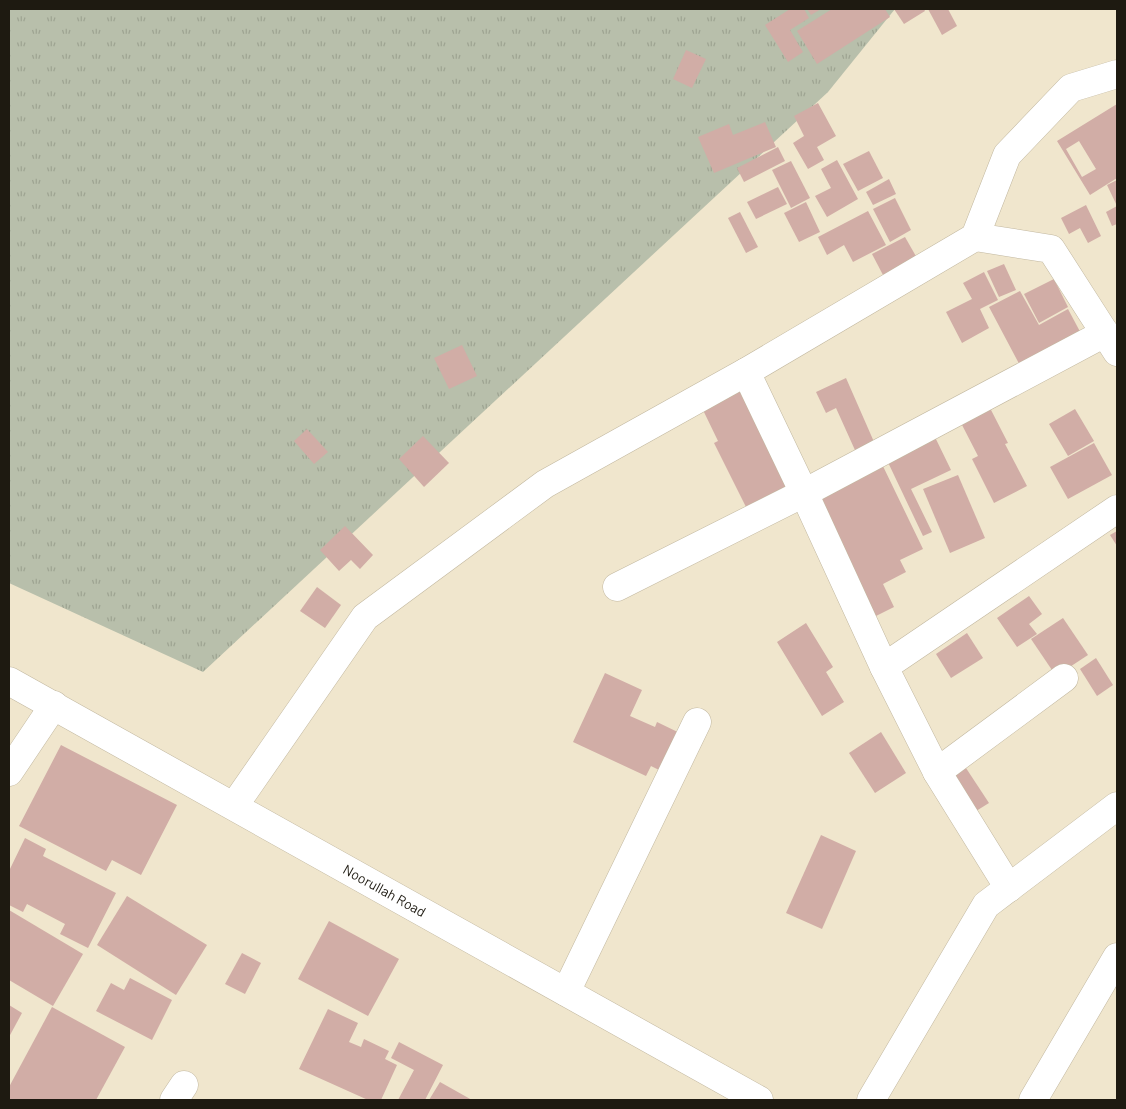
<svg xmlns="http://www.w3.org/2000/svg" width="1126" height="1109" font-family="Barlow,sans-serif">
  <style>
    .park { fill: url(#park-tufts) }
    .building { fill: #d1ada6; fill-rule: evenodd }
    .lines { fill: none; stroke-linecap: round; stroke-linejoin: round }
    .street-casing { stroke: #c2b8a0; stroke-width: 29 }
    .secondary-casing { stroke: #c2b8a0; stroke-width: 29 }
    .street { stroke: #fff; stroke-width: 28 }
    .secondary { stroke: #fff; stroke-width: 28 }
    .labels { text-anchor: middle; stroke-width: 5; stroke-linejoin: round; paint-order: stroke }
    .street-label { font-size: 14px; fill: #1e1a11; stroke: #f0e6cd }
  </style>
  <defs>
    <pattern id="park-tufts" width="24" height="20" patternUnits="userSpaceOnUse" patternTransform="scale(1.25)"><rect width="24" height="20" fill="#b8bfab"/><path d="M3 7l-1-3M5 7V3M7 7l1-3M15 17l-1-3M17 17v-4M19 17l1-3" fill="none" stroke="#9ea492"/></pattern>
  </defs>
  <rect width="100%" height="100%" fill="#f0e6cd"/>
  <path class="park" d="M 9,9 L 895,9 L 828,92 L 203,672 L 9,583 Z"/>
  <g class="building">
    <path d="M 790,9 L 804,9 L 809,18 L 790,30 L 803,52 L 788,62 L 765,25 Z"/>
    <path d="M 807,9 L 821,9 L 811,15 Z"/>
    <path d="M 832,9 L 885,9 L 890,17 L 817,64 L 797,31 Z"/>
    <path d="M 894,9 L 924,9 L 925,11 L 904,24 Z"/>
    <path d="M 928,9 L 948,9 L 957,26 L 942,35 Z"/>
    <path d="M 686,50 L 706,59 L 692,88 L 673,79 Z"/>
    <path d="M 818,103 L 836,136 L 817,147 L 824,160 L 808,169 L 793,143 L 804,136 L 794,116 Z"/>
    <path d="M 1117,104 L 1117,178 L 1090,195 L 1057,141 ZM 1079,141 L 1096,169 L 1082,177 L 1066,149 Z"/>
    <path d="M 765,122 L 776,147 L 714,173 L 698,137 L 729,124 L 733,135 Z"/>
    <path d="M 778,147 L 785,161 L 744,182 L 737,168 Z"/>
    <path d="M 869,151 L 883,178 L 858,191 L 843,164 Z"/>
    <path d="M 837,160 L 858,199 L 827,217 L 815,196 L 831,188 L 821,169 Z"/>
    <path d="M 791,161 L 810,198 L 791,208 L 772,170 Z"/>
    <path d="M 889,179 L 896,194 L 873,205 L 866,192 Z"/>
    <path d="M 1117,180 L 1117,206 L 1107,185 Z"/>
    <path d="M 778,187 L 787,204 L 756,219 L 747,202 Z"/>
    <path d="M 895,198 L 911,230 L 890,242 L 873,209 Z"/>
    <path d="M 806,202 L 820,232 L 799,242 L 784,213 Z"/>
    <path d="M 1086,205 L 1101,236 L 1088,243 L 1080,228 L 1069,234 L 1061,218 Z"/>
    <path d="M 1117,206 L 1117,224 L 1112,226 L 1106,212 Z"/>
    <path d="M 868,211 L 886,245 L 853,262 L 844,245 L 827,255 L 818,237 Z"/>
    <path d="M 740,212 L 758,247 L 746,253 L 728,218 Z"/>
    <path d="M 905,237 L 917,258 L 883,275 L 872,254 Z"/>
    <path d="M 1004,264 L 1016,290 L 999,297 L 987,271 Z"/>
    <path d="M 984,272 L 998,300 L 980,309 L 989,328 L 962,343 L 946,312 L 972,299 L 963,283 Z"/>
    <path d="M 1054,279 L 1068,307 L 1039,323 L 1024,294 Z"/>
    <path d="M 1020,291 L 1039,325 L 1068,309 L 1085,341 L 1024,373 L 989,307 Z"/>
    <path d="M 462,345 L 477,376 L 449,389 L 434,358 Z"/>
    <path d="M 846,378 L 878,451 L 859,459 L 836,408 L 826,413 L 816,392 Z"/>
    <path d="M 743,390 L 799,490 L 750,515 L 714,443 L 718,441 L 703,410 Z"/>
    <path d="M 990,408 L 1008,443 L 1005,444 L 1027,486 L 994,503 L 972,459 L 978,456 L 961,423 Z"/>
    <path d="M 1075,409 L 1094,441 L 1068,456 L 1049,424 Z"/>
    <path d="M 307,429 L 328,452 L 314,464 L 294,441 Z"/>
    <path d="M 933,433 L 951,470 L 911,489 L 932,532 L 923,536 L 885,456 Z"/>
    <path d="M 423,436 L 449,463 L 424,487 L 399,459 Z"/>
    <path d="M 1094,443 L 1112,475 L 1068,499 L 1050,467 Z"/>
    <path d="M 880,460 L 923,549 L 900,560 L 906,572 L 883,584 L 894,607 L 870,619 L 809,495 Z"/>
    <path d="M 958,475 L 985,538 L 950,553 L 923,489 Z"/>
    <path d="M 345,526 L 373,555 L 360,569 L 351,560 L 339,571 L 320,550 Z"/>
    <path d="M 1117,531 L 1117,546 L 1110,535 Z"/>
    <path d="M 317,587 L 341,605 L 325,628 L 300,611 Z"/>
    <path d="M 1029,596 L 1042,614 L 1029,624 L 1037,634 L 1017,647 L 997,618 Z"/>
    <path d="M 1063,618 L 1088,655 L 1056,676 L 1031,639 Z"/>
    <path d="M 806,623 L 833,667 L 826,672 L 844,702 L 822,716 L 777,642 Z"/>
    <path d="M 967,633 L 983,658 L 951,678 L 936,654 Z"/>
    <path d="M 1096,658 L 1113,685 L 1097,696 L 1080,669 Z"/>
    <path d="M 605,673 L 642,690 L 630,716 L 655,727 L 657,722 L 688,737 L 669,775 L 651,766 L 646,776 L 573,742 Z"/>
    <path d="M 881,732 L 906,773 L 875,793 L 849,753 Z"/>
    <path d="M 61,745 L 177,805 L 141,875 L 112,860 L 106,871 L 19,826 Z"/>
    <path d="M 964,765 L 989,803 L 968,816 L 952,773 Z"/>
    <path d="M 821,835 L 856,851 L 822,929 L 786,913 Z"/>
    <path d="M 25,838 L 46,849 L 43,856 L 116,893 L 88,948 L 60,934 L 65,924 L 27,904 L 23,912 L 9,905 L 9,871 Z"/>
    <path d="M 127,896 L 207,945 L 176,995 L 97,945 Z"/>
    <path d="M 9,910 L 83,954 L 53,1006 L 9,980 Z"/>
    <path d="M 329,921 L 399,959 L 368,1016 L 298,979 Z"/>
    <path d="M 242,953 L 261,963 L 245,994 L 225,984 Z"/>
    <path d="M 130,978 L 172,1000 L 152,1040 L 96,1011 L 111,983 L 124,990 Z"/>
    <path d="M 9,1005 L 22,1013 L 9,1037 Z"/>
    <path d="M 52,1007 L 125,1047 L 96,1100 L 9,1100 L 9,1087 Z"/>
    <path d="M 328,1009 L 358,1023 L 349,1042 L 361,1047 L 364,1039 L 389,1051 L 385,1059 L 397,1065 L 381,1100 L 368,1100 L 299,1069 Z"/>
    <path d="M 399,1042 L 443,1065 L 425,1100 L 398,1100 L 414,1070 L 391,1058 Z"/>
    <path d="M 440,1082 L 472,1100 L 429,1100 Z"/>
  </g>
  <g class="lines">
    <g class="street-casing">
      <g id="street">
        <path d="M 975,237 L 1051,249 L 1117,352"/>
        <path d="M 746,372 L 804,493 L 884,667 L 937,772 L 1009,888"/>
        <path d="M 617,587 L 804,493 L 1105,333"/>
        <path d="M 884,667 L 1117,509"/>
        <path d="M 937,772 L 1064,678"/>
        <path d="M 234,806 L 365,617 L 545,484 L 746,372 L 975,237 L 1007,155 L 1071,88 L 1117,74"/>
        <path d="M 566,992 L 697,722"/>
        <path d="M 174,1100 L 184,1085"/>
        <path d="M 871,1100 L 986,905 L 1117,806"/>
        <path d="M 1033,1100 L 1117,957"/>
      </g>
    </g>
    <g class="secondary-casing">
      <g id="secondary">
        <path id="s1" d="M 9,681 L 759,1100"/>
        <path d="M 9,772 L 54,705"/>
      </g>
    </g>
    <use href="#street" class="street"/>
    <use href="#secondary" class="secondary"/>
  </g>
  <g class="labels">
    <g class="street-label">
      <text dy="5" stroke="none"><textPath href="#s1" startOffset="430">Noorullah Road</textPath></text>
    </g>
  </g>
  <rect width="1126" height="1109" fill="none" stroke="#1e1a11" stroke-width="20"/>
</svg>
